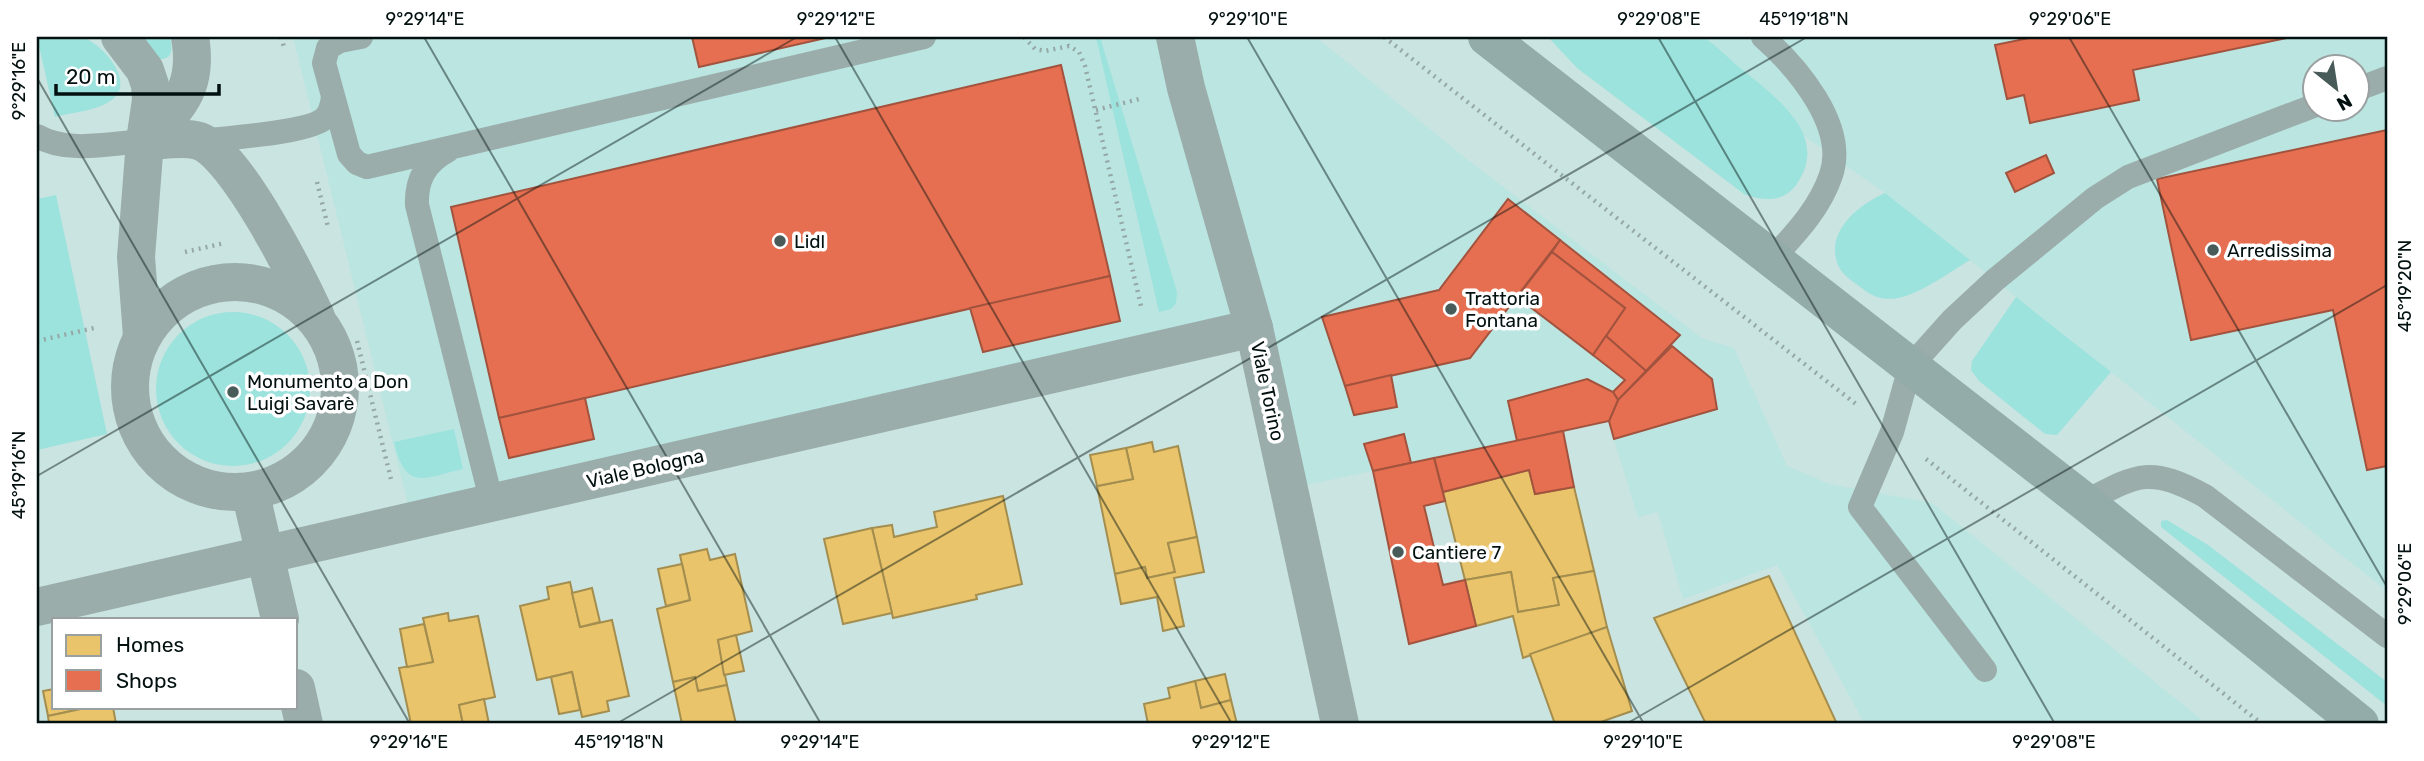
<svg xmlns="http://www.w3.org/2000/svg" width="2424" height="761" font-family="Rubik,sans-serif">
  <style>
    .built { fill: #bbe5e1; fill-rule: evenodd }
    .green { fill: #9ce2dd }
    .homes { fill: #e9c46a; stroke: #a48e4f; stroke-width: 2 }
    .shops { fill: #e76f51; stroke: #a2533e; stroke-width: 2 }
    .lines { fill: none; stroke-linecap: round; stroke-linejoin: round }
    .path { stroke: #95a8a6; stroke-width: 4.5; stroke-dasharray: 2 5; stroke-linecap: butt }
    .lane { stroke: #9aadab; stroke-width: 24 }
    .street { stroke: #9aadab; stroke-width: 38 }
    .secondary { stroke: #93aba9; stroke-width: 38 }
    .ticks { fill: none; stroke: #021110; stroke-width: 2; stroke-opacity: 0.45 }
    .poi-dot { fill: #485b59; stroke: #fff; stroke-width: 2.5 }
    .labels { text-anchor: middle; stroke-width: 7; stroke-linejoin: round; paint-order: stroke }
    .poi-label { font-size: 19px; fill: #021110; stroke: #fff; text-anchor: start }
    .street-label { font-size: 19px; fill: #021110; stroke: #fff }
    .neatline { fill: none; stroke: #021110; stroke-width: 2.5 }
    .ticks-label { font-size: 18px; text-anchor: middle; fill: #021110 }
  </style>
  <rect width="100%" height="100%" fill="#cae4e1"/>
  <g class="built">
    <path d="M 293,37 L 1162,37 L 1250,325 L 411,517 Z"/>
    <path d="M 1181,37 L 1316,37 L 1468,160 L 1703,339 L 1734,348 L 1787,466 L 1829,484 L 1932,503 L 2207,724 L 1865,724 L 1777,565 L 1683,599 L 1658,512 L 1638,517 L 1608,421 L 1297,487 Z"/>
    <path d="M 1701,37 L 2387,37 L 2387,591 L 1885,193 L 1804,136 L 1793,115 ZM 2316,66 L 2358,66 L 2358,108 L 2316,108 Z"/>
  </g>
  <g class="green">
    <path d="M 37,37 C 50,37 68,33 81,37 C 101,42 136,81 113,99 C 98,111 73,112 55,117 Z"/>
    <path d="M 144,37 L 170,37 C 172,47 174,60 159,59 Z"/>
    <path d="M 1096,37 L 1100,37 L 1177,292 L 1176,303 L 1171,309 L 1159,312 Z"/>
    <path d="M 1548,37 C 1587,37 1626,37 1665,37 C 1675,37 1693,33 1702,37 C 1712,41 1730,60 1739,67 C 1774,96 1832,135 1796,185 C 1783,203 1762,201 1744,194 L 1577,68 Z"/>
    <path d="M 1885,193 L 1970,260 C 1950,272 1920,294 1898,298 C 1882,301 1871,296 1859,286 C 1852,281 1843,275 1839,267 C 1823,233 1858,205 1885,193 Z"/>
    <path d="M 56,195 L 107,434 L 37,450 L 37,199 Z"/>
    <path d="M 2016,297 L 2111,372 L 2057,435 L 2045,434 L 1979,381 L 1971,370 L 1972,361 Z"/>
    <circle cx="233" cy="389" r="77"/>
    <path d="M 454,429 L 463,469 C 423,478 406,492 394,442 Z"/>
    <path d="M 2167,520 L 2208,545 L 2387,682 L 2387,706 L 2161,527 L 2161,521 Z"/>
  </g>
  <g class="homes">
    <path d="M 1152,442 L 1154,452 L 1178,446 L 1197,537 L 1168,543 L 1175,572 L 1147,578 L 1145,567 L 1115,574 L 1097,486 L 1133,479 L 1126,448 Z"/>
    <path d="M 1126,448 L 1133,479 L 1097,486 L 1090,455 Z"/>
    <path d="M 1529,470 L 1535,494 L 1574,487 L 1594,571 L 1553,578 L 1559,605 L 1518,612 L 1511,572 L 1465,580 L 1443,492 Z"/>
    <path d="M 1003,496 L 1022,584 L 976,595 L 977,599 L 893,618 L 872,528 L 892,525 L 894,537 L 915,532 L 937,527 L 934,512 Z"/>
    <path d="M 872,528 L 892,613 L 843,624 L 824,539 Z"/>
    <path d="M 1197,537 L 1204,572 L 1174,578 L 1184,626 L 1163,631 L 1157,597 L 1121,604 L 1115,574 L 1145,567 L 1147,578 L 1175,572 L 1168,543 Z"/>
    <path d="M 707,549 L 710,560 L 735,554 L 752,631 L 718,640 L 727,685 L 698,691 L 695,677 L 673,682 L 657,609 L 690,600 L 680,555 Z"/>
    <path d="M 682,564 L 690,600 L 666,606 L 658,569 Z"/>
    <path d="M 1594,571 L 1607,627 L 1523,658 L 1513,616 L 1476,626 L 1465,580 L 1511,572 L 1518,612 L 1559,605 L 1553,578 Z"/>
    <path d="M 1769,576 L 1837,724 L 1706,724 L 1654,618 Z"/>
    <path d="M 570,582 L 580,627 L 612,620 L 629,696 L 607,701 L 609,711 L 582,717 L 572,672 L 537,680 L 520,606 L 549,599 L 547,587 Z"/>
    <path d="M 592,588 L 600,622 L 580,627 L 572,593 Z"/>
    <path d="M 448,613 L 449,621 L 478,616 L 495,697 L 459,705 L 463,724 L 411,724 L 399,668 L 433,662 L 423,618 Z"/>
    <path d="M 424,624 L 433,662 L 407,667 L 400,629 Z"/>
    <path d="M 1607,627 L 1632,711 L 1595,724 L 1555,724 L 1530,654 Z"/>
    <path d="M 736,635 L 744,671 L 724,675 L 718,640 Z"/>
    <path d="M 572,672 L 580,710 L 559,714 L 551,677 Z"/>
    <path d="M 1225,674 L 1231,700 L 1201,708 L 1195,681 Z"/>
    <path d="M 695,677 L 698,691 L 727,685 L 736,724 L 682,724 L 673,682 Z"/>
    <path d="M 1195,681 L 1201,708 L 1231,700 L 1237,724 L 1148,724 L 1144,704 L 1170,698 L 1168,688 Z"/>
    <path d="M 54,689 L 54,707 L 90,707 L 48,716 L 43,691 Z"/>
    <path d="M 484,699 L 489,724 L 463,724 L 459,705 Z"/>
    <path d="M 90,707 L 113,707 L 116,724 L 49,724 L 48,716 Z"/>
  </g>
  <g class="shops">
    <path d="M 692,37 L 830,37 L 699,67 Z"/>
    <path d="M 2034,37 L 2292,37 L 2133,70 L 2139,100 L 2030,123 L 2024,95 L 2007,99 L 1995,45 Z"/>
    <path d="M 1061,65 L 1110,276 L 499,418 L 451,207 Z"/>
    <path d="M 2387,130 L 2387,466 L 2367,470 L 2333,310 L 2191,340 L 2157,179 Z"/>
    <path d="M 2046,155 L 2054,173 L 2015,192 L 2006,173 Z"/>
    <path d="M 1508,199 L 1560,240 L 1470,358 L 1345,386 L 1322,317 L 1439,290 Z"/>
    <path d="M 1560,240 L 1680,335 L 1646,371 L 1606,336 L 1625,308 L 1552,252 Z"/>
    <path d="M 1552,252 L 1625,308 L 1593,355 L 1517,297 Z"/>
    <path d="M 1110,276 L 1120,321 L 983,352 L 970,308 Z"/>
    <path d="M 1606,336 L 1646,371 L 1618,400 L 1613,392 L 1625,380 L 1593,355 Z"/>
    <path d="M 1672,346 L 1712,379 L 1717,409 L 1614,439 L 1609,421 L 1618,400 Z"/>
    <path d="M 1391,375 L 1397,407 L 1354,415 L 1345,386 Z"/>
    <path d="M 1587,379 L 1613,392 L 1618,400 L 1609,421 L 1517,441 L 1508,401 Z"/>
    <path d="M 585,398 L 594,439 L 509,458 L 499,418 Z"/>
    <path d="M 1563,431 L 1574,487 L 1535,494 L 1529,470 L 1443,492 L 1434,458 Z"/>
    <path d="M 1404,434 L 1411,463 L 1373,471 L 1364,444 Z"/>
    <path d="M 1434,458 L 1445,501 L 1424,506 L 1443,585 L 1465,580 L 1476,626 L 1409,644 L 1373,471 Z"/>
  </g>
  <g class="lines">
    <g class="path">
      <path d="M 281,37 L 284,47"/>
      <path d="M 1024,37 L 1035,49 L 1045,51 L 1069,46 L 1079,52 L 1085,66 L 1141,306"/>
      <path d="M 1384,37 L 1856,404"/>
      <path d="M 1096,110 L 1139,99"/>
      <path d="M 317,182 L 328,227"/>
      <path d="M 185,252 L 225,243"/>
      <path d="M 37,341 L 94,328"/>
      <path d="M 357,341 L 391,479"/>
      <path d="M 1926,459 L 2262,724"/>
    </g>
    <g class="lane">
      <path d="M 361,37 L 340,41 L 328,48 L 324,63 L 349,154 L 357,163 L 367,167 L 924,37"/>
      <path d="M 1763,37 C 1796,66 1848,126 1831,175 C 1820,208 1796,233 1773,258"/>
      <path d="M 2358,89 L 2387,78"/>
      <path d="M 37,136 C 68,154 111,143 145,141"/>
      <path d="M 199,141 C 224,138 312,133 326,117 C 331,111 332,104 333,97"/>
      <path d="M 447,151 C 425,163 416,180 417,205 L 492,503"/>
      <path d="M 2085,502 C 2138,474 2149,466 2205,496 L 2387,636"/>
      <path d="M 1985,670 L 1860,507 L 1892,432 L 1910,367 L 1952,320 L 1995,280 L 2095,198 L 2128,177 L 2316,105"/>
    </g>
    <g class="street">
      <path d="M 120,37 L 145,70 L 150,85 L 151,100 L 145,141 L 136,257 L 142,336"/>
      <path d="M 1175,37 L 1186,88 L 1254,328 L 1340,724"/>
      <path d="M 145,141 C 161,141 183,136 199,141 C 236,153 299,280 316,317"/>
      <path d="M 145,141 C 178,106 199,89 190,37"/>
      <circle cx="235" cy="387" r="105"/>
      <path d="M 250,491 L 280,619"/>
      <path d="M 37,607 L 1254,328"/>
      <path d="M 296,688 L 304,724"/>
    </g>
    <path class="secondary" d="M 1487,37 L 2085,502 L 2360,724"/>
  </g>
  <path class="ticks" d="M 424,37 L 821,724M 835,37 L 1232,724M 1247,37 L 1644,724M 1658,37 L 2055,724M 2069,37 L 2387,587M 37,78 L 410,724M 37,476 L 797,37M 616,724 L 1807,37M 1626,724 L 2387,285"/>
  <g class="poi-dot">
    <circle cx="780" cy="241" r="7"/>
    <circle cx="2213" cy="250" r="7"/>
    <circle cx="1451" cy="309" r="7"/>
    <circle cx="233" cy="392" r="7"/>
    <circle cx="1398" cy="552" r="7"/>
  </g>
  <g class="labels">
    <g class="poi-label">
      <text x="794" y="248">Lidl</text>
      <text x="2227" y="257">Arredissima</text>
      <text x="1465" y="305">Trattoria<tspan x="1465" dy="22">Fontana</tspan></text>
      <text x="247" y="388">Monumento a Don<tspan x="247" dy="22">Luigi Savarè</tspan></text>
      <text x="1412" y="559">Cantiere 7</text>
    </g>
    <g class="street-label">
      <text transform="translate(1268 391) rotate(78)" y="7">Viale Torino</text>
      <text transform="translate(645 468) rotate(-13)" y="7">Viale Bologna</text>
    </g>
  </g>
  <rect width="2424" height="761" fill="none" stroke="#ffffff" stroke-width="77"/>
  <rect x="52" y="618" width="245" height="91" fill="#ffffff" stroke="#9aa09f" stroke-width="2"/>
  <rect x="66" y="635" width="35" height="21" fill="#e9c46a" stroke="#9aa09f" stroke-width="2"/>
  <text x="116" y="652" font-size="21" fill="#021110">Homes</text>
  <rect x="66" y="670" width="35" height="21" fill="#e76f51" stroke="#9aa09f" stroke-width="2"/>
  <text x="116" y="688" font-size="21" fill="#021110">Shops</text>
  <g transform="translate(2336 88) rotate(150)"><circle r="33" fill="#ffffff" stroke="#9aa09f" stroke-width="2"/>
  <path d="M0-5L12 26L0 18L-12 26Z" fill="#485b59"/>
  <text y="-10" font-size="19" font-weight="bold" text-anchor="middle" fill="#021110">N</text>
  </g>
  <path d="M56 84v10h163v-10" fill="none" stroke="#021110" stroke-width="3.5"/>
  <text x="66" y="84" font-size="21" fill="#021110" stroke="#ffffff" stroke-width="5" paint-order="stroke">20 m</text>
  <rect x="38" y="38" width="2348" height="684" class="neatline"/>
  <g class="ticks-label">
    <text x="425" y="25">9°29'14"E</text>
    <text x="836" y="25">9°29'12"E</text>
    <text x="1248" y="25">9°29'10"E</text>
    <text x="1659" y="25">9°29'08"E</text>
    <text x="1804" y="25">45°19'18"N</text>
    <text x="2070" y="25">9°29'06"E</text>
    <text transform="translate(19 81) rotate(-90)" y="6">9°29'16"E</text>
    <text transform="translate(2405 286) rotate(-90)" y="6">45°19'20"N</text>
    <text transform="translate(19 475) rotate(-90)" y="6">45°19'16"N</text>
    <text transform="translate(2405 584) rotate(-90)" y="6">9°29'06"E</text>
    <text x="409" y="748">9°29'16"E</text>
    <text x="619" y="748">45°19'18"N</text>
    <text x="820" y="748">9°29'14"E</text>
    <text x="1231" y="748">9°29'12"E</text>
    <text x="1643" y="748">9°29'10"E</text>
    <text x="2054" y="748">9°29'08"E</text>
  </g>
</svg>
